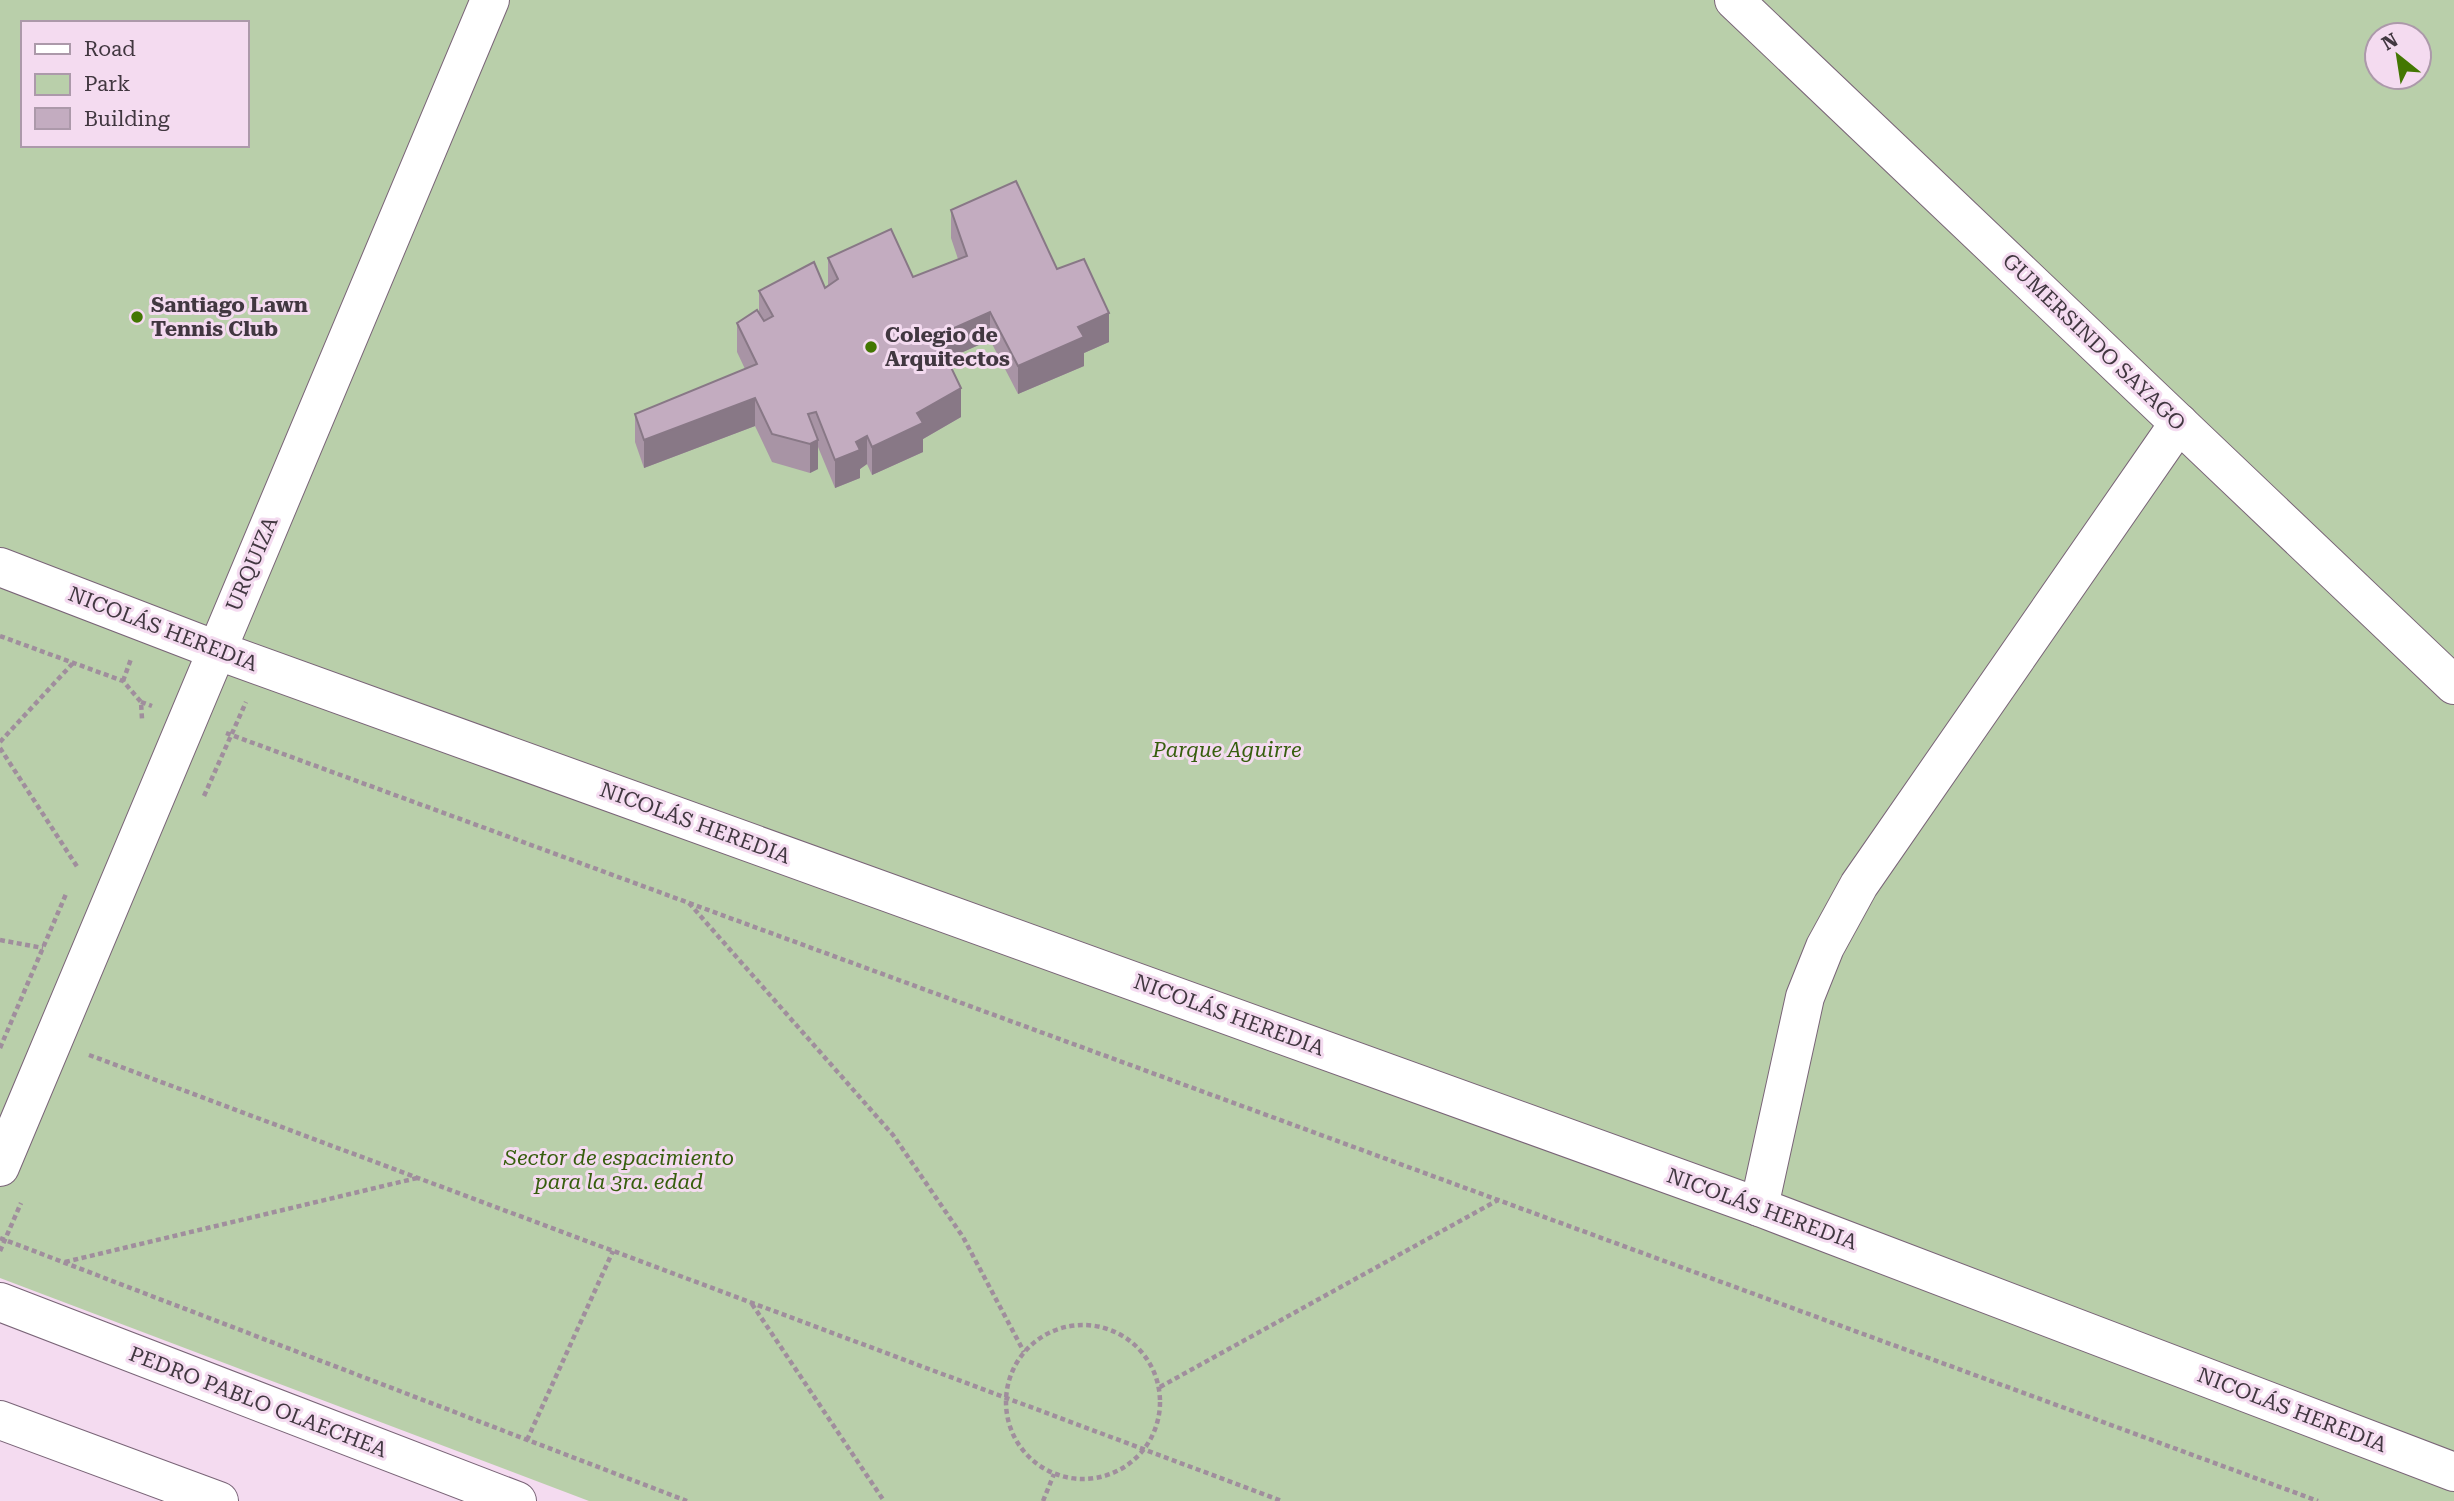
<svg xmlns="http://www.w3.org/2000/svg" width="2454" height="1501" font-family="'Roboto Serif',serif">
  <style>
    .green { fill: #b9cfaa; fill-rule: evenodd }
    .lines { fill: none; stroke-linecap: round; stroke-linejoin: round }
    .street-casing { stroke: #796477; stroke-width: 40 }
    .secondary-casing { stroke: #796477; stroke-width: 40 }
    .path { stroke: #a08e9d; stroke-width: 4.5; stroke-dasharray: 5 3.5; stroke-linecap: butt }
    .street { stroke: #fff; stroke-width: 38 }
    .secondary { stroke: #fff; stroke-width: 38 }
    .wall { fill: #a894a5 }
    .shaded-wall { fill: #887886 }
    .building { fill: #c3acc0; stroke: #887886; stroke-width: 2 }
    .poi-dot { fill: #437702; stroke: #f4dbf0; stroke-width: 2.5 }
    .labels { text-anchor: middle; stroke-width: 6; stroke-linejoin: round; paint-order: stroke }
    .poi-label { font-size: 21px; font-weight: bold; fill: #413740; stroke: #f4dbf0; text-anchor: start }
    .street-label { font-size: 21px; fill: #413740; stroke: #f4dbf0 }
    .park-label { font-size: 21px; font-style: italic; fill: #365e0d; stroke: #f4dbf0 }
  </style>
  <rect width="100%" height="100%" fill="#f4dbf0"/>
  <path class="green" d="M 0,0 L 2454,0 L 2454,1501 L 589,1501 L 0,1278 ZM 23,23 L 247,23 L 247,145 L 23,145 ZM 2377,35 L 2419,35 L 2419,77 L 2377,77 Z"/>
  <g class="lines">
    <g class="street-casing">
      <g id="street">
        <path d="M 1734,0 L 2454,685"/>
        <path d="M 0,567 L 216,650 L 1759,1207 L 2454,1472"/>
        <path d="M 0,1167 L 490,0"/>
        <path d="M 1759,1207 L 1805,997 L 1825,947 L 1859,885 L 2179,423"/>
      </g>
    </g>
    <g class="secondary-casing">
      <g id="secondary">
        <path d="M 0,1302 L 517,1501"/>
        <path d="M 0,1420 L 219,1501"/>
      </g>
    </g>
    <g class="path">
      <path d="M 0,636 L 123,681 L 141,702 L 142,719"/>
      <path d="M 123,681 L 131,659"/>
      <path d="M 141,702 L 152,706"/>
      <path d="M 226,733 L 2318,1501"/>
      <path d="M 0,742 L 73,663"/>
      <path d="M 0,748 L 78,868"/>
      <path d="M 204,796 L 246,702"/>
      <path d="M 689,903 L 893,1135 L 963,1237 L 1024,1352"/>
      <path d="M 0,940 L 43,948"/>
      <path d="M 0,1048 L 66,894"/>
      <path d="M 89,1055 L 1282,1501"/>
      <path d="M 0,1238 L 687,1501"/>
      <path d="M 0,1251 L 21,1203"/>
      <path d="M 65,1262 L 417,1178"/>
      <path d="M 752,1304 L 884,1501"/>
      <circle cx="1083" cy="1402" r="77"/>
      <path d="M 1160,1387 L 1498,1200"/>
      <path d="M 527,1440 L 613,1251"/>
      <path d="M 1043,1501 L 1054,1474"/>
    </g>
    <use href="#street" class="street"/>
    <use href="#secondary" class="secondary"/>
  </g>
  <path class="wall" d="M 951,210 L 1057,269 L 1109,342 L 1084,353 L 1084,366 L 1018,394 L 990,340 L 947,359 L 961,417 L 923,439 L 923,452 L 872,475 L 867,464 L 860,469 L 860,478 L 835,488 L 818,447 L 818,469 L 810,473 L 772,462 L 755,426 L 644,468 L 635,442 L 635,414 L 745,369 L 737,352 L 737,323 L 759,312 L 759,291 L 825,288 L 828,285 L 828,258 L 913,277 L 958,259 L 951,238 Z"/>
  <g class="shaded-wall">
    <path d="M 990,312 L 990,340 L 936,364 L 936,336 Z"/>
    <path d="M 1109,313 L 1109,342 L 1084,353 L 1084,366 L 1018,394 L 1018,366 L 1078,327 Z"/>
    <path d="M 961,388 L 961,417 L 923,439 L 923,452 L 872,475 L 872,447 L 917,413 Z"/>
    <path d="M 755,398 L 755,426 L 644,468 L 644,440 Z"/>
    <path d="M 867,436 L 867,464 L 860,469 L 860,478 L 835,488 L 835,460 L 856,442 Z"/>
    <path d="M 818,440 L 818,469 L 810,473 L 810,444 Z"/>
  </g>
  <path class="building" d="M 1016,181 L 1057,269 L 1084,259 L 1109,313 L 1078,327 L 1084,337 L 1018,366 L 990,312 L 936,336 L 961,388 L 917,413 L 923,423 L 872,447 L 867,436 L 856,442 L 860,450 L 835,460 L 816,412 L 808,414 L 818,440 L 810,444 L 772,434 L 755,398 L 644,440 L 635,414 L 757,364 L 737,323 L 757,310 L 764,321 L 773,316 L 759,291 L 814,262 L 825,288 L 838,279 L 828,258 L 891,229 L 913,277 L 967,256 L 951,210 Z"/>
  <g class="poi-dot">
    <circle cx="137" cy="317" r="7"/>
    <circle cx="871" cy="347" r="7"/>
  </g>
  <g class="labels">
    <g class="poi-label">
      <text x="151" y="312">Santiago Lawn<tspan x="151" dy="24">Tennis Club</tspan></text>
      <text x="885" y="342">Colegio de<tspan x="885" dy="24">Arquitectos</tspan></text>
    </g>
    <g class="street-label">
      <text transform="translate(2094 342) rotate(44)" y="7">GUMERSINDO SAYAGO</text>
      <text transform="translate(252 564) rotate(-67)" y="7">URQUIZA</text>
      <text transform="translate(163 629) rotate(21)" y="7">NICOLÁS HEREDIA</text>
      <text transform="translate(695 823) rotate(20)" y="7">NICOLÁS HEREDIA</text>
      <text transform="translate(1229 1015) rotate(20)" y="7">NICOLÁS HEREDIA</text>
      <text transform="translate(1762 1209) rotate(20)" y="7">NICOLÁS HEREDIA</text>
      <text transform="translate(258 1402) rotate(21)" y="7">PEDRO PABLO OLAECHEA</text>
      <text transform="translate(2292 1410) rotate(21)" y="7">NICOLÁS HEREDIA</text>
    </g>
    <g class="park-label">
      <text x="1227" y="757">Parque Aguirre</text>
      <text x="619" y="1165">Sector de espacimiento<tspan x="619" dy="24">para la 3ra. edad</tspan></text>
    </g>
  </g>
  <rect x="21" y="21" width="228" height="126" fill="#f4dbf0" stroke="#ac99aa" stroke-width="2"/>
  <rect x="35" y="44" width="35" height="10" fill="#ffffff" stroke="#ac99aa" stroke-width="2"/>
  <text x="84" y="56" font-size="21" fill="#413740">Road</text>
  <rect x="35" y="74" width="35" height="21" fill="#b9cfaa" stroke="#ac99aa" stroke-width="2"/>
  <text x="84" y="91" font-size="21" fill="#413740">Park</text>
  <rect x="35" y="108" width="35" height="21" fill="#c3acc0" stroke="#ac99aa" stroke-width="2"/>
  <text x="84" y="126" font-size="21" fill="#413740">Building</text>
  <g transform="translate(2398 56) rotate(330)"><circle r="33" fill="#f4dbf0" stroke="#ac99aa" stroke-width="2"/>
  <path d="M0-5L12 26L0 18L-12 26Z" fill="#437702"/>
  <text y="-10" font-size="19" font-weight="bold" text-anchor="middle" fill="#413740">N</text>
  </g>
</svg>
